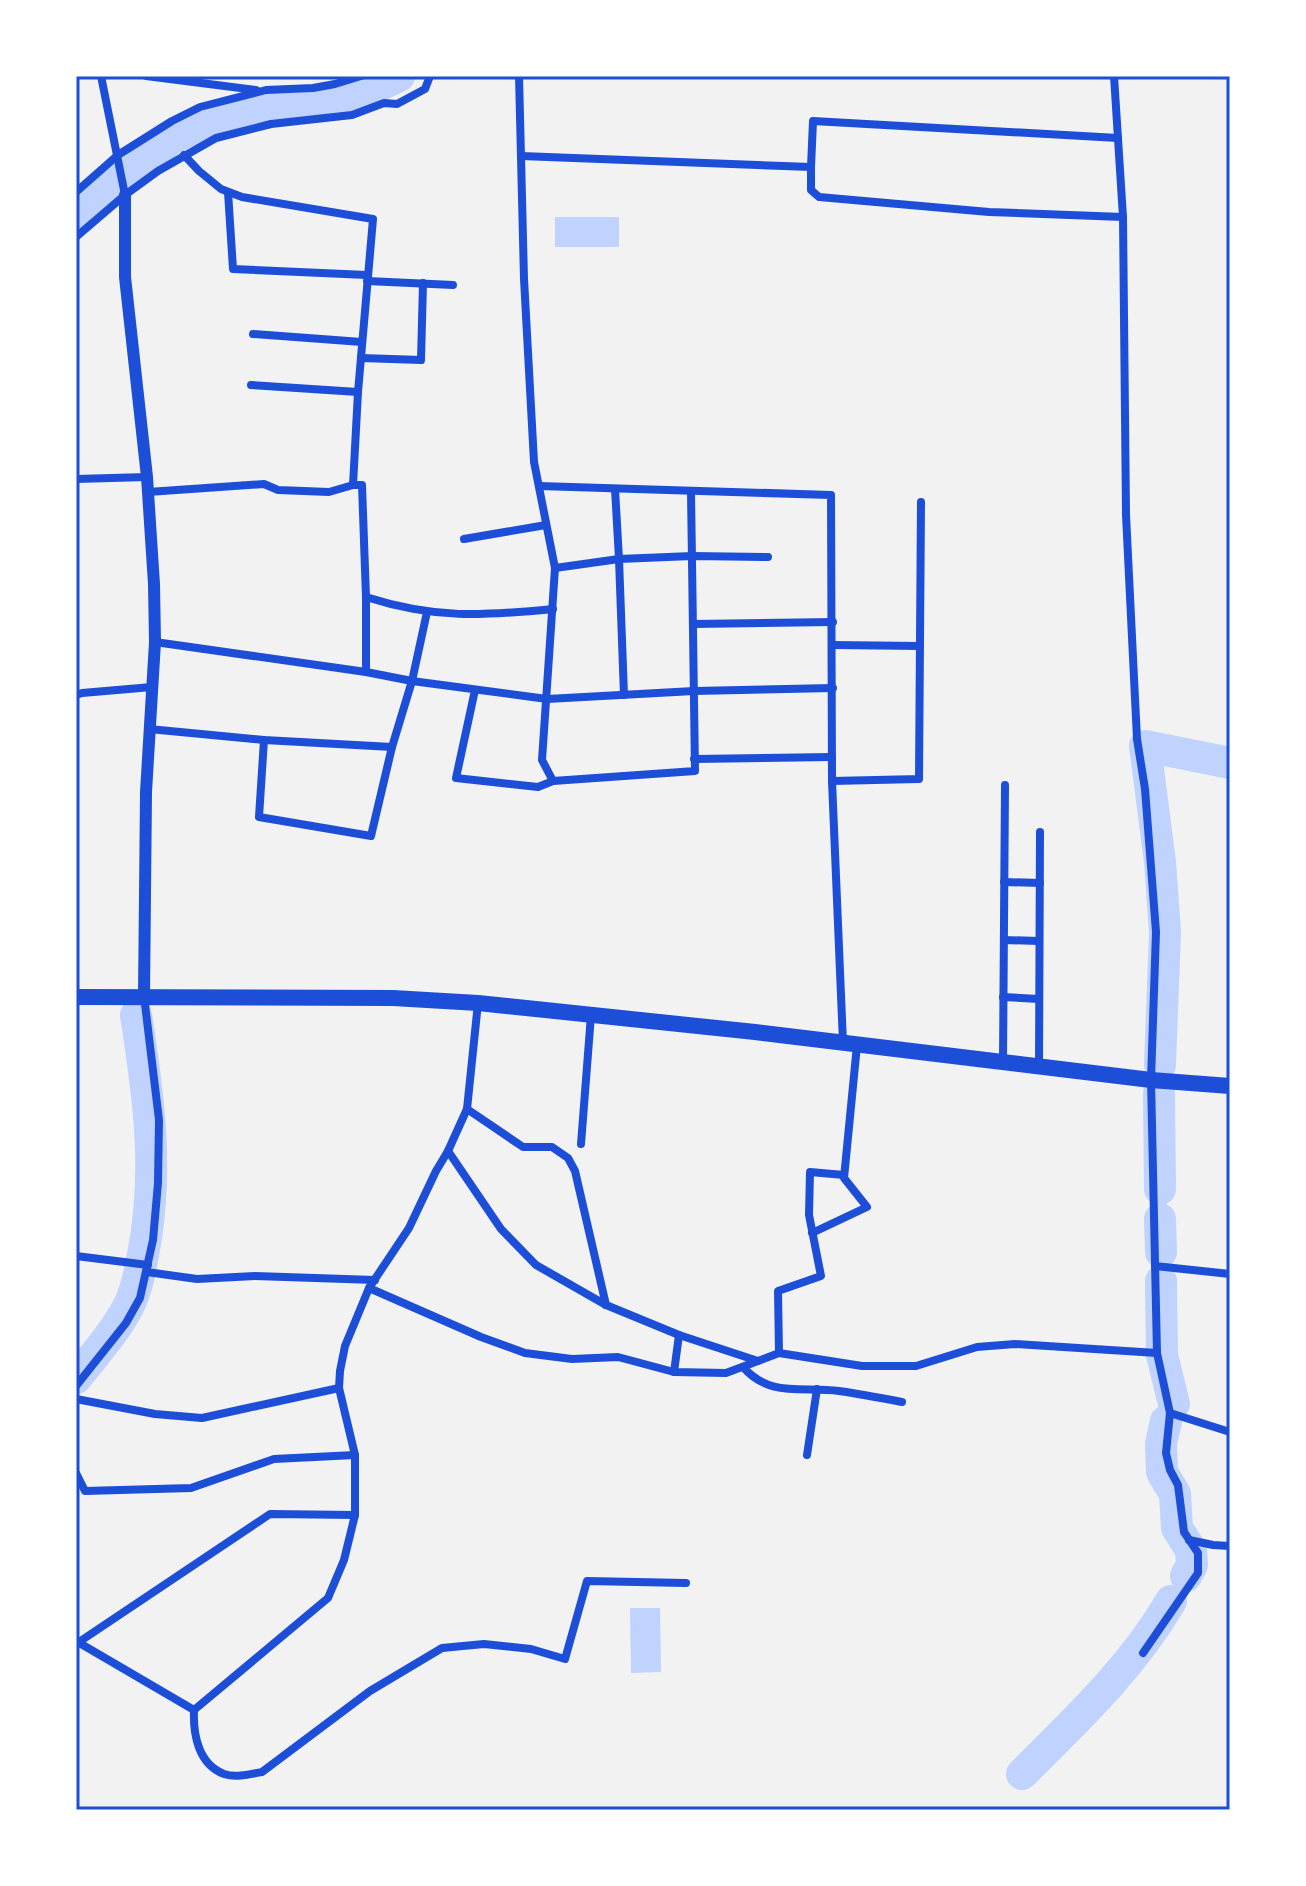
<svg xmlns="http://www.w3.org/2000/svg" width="1306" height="1886" font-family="'Crimson Pro',serif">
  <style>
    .water { fill: #bfd3fe }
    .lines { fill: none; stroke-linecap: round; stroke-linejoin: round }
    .river { stroke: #bfd3fe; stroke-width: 32 }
    .minor { stroke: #1d4ed8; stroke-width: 8 }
    .tertiary { stroke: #1d4ed8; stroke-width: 12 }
    .trunk { stroke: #1d4ed8; stroke-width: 16 }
    .neatline { fill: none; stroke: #1d4ed8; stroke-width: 3 }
  </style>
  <rect width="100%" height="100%" fill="#f2f2f2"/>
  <g class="water">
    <rect x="555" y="217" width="64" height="30"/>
    <path d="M 630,1608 L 660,1608 L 661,1672 L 631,1673 Z"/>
  </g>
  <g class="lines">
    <g class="river">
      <path d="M 76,215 L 173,138 L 223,115 L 361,94 L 399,76"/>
      <path d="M 1160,1065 L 1165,932 L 1160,862 L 1145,746 L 1230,763"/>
      <path d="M 1159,1094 L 1160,1189"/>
      <path d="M 1160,1219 L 1161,1252"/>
      <path d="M 1161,1281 L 1162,1355 L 1174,1404"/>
      <path d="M 76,1378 C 95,1354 117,1330 130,1303 C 137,1288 140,1271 143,1255 C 159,1172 149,1098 136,1015"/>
      <path d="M 1166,1421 L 1161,1444 L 1162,1472 L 1175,1494 L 1177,1528 L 1191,1550 L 1192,1565 L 1186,1576"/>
      <path d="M 1022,1774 C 1076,1720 1132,1668 1171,1601"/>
    </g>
    <g class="minor">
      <path d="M 101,76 L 125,195"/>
      <path d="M 146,76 L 256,90"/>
      <path d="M 519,76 L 524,279 L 534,462 L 555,568 L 542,760 L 553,781 L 695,771 L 691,492"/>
      <path d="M 1114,76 L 1123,217 L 1126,515 L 1137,739 L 1145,789 L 1156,932 L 1151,1080 L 1157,1353 L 1170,1413 L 1166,1453 L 1170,1470 L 1178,1485 L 1184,1532 L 1198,1553 L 1198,1573 L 1143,1653"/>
      <path d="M 184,155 L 199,171 L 221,189 L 242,197 L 373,219 L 358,392 L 353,485 L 362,485 L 366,597 L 366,672"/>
      <path d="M 521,156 L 811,167 L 811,190 L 819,197 L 989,212 L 1123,217"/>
      <path d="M 811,167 L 813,121 L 1118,138"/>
      <path d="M 76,192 L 118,155 L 172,121 L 200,107 L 266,90 L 313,88 L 335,84 L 361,76"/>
      <path d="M 228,192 L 233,269 L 367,275"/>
      <path d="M 76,237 L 125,195 L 158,171 L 216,138 L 271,124 L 352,115 L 384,103 L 397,104 L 425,89 L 430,76"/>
      <path d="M 367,281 L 453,285"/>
      <path d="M 253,334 L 362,342"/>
      <path d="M 361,358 L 421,360 L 423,283"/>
      <path d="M 251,385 L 358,392"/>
      <path d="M 76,479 L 147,477"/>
      <path d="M 539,486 L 831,495 L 832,781 L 919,779 L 921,502"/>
      <path d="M 615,489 L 619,559 L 624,695"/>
      <path d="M 148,492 L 264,484 L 278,490 L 329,492 L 353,485"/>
      <path d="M 464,539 L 546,525"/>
      <path d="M 555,568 L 619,559 L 692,556 L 768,557"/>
      <path d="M 366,597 C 435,619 482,616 553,609"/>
      <path d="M 693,624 L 833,622"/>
      <path d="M 155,642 L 366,672 L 412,681 L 547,699 L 694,691 L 833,688"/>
      <path d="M 832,645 L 920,646"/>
      <path d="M 475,690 L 456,778 L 538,787 L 553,781"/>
      <path d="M 76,695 L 82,693 L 152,687"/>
      <path d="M 149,729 L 264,740 L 392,747"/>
      <path d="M 264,740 L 259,817 L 371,836 L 392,747 L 412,681 L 427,612"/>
      <path d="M 694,759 L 832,757"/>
      <path d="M 832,781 L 843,1043"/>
      <path d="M 1004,882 L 1040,883"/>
      <path d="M 1004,940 L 1039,941"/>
      <path d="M 1003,997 L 1039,999"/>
      <path d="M 478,1003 L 467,1109 L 448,1151 L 436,1171 L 409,1228 L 369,1288 L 345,1346 L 340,1371 L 339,1388 L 355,1455 L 355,1515 L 344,1560 L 328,1598 L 194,1710 C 193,1734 198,1764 224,1774 C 236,1778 251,1774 262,1772 L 370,1691 L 442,1648 L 484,1644 L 531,1649 L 565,1659 L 587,1581 L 686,1583"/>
      <path d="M 1003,1061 L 1005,785"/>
      <path d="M 1039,1066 L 1040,832"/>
      <path d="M 467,1109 L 523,1147 L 552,1147 L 568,1158 L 575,1171 L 606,1305"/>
      <path d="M 581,1144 L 591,1015"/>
      <path d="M 448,1151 L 501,1229 L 536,1265 L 606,1305 L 679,1335 L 758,1361"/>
      <path d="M 812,1233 L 867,1207 L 844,1178 L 857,1045"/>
      <path d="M 76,1256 L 148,1265"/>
      <path d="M 1155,1266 L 1230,1274"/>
      <path d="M 147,1272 L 197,1279 L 255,1276 L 375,1280"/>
      <path d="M 369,1288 L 481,1337 L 525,1353 L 572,1359 L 618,1357 L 674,1372 L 726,1373 L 779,1353 L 862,1366 L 916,1366 L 977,1347 L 1015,1344 L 1157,1353"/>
      <path d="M 779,1353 L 778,1291 L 821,1276 L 809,1215 L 810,1172 L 844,1175"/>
      <path d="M 743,1367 C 770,1398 803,1386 839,1391 C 860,1394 881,1398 902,1402"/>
      <path d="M 674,1372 L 679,1335"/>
      <path d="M 76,1386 L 126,1323 L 140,1298 L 153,1240 L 158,1183 L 159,1120 L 144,996"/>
      <path d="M 76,1399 L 155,1414 L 202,1418 L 339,1388"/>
      <path d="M 1170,1413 L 1230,1432"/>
      <path d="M 807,1455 L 817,1389"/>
      <path d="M 76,1473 L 85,1491 L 191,1488 L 274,1459 L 355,1455"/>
      <path d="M 1189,1540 L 1213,1545 L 1230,1546"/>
      <path d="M 76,1641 L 194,1710"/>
      <path d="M 76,1644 L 270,1514 L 355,1515"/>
    </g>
    <path class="tertiary" d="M 125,195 L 125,277 L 147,477 L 154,584 L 155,642 L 146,792 L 144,996"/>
    <path class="trunk" d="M 76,997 L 393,998 L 478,1003 L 755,1032 L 1151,1080 L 1230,1086"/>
  </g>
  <rect width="1306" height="1886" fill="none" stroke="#ffffff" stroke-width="156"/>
  <rect x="78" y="78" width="1150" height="1730" class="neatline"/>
</svg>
